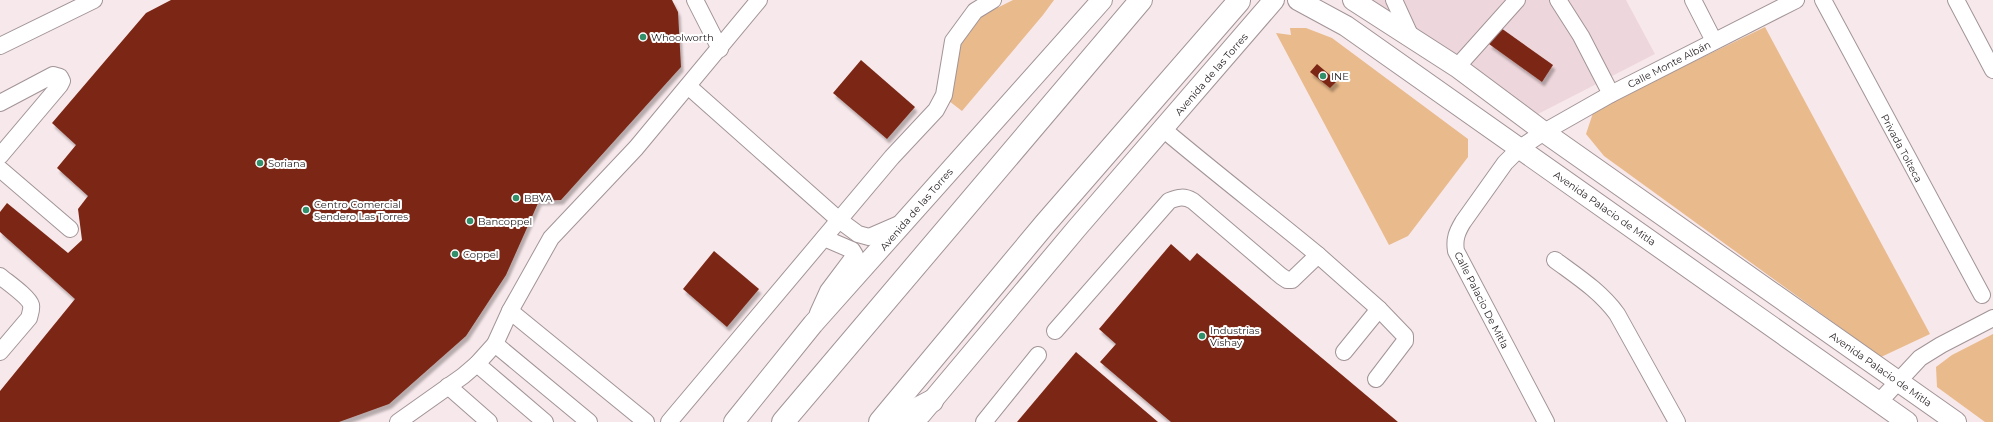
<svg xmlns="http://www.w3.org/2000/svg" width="1993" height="422" font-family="Montserrat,sans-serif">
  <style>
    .built { fill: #eed7dc }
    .green { fill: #e9ba8b }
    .building { fill: #7b2715; filter: url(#shadow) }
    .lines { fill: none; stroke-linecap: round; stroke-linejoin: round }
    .minor-casing { stroke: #a29497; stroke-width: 18 }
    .major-casing { stroke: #a29497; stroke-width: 22 }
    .highway-casing { stroke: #a29497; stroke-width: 24 }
    .minor { stroke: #fff; stroke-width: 16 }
    .major { stroke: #fff; stroke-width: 20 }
    .highway { stroke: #fff; stroke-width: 22 }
    .poi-dot { fill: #319069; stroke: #fff; stroke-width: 1.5 }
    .labels { text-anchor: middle; stroke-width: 4; stroke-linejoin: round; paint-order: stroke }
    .poi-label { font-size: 10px; fill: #292325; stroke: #fff; text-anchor: start }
    .street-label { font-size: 10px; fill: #292325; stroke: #fff }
  </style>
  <defs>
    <filter id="shadow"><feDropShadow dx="2.5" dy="4.5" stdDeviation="1" flood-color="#0004"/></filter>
  </defs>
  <rect width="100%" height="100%" fill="#f7e8eb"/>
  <path class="built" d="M 1370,0 L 1626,0 L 1655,54 L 1536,115 Z"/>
  <g class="green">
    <path d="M 1013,0 L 1054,0 L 1043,15 L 962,111 L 949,101 L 955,82 L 954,54 L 971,21 Z"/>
    <path d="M 1765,27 L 1930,334 L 1881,357 L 1604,156 L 1586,134 L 1594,110 Z"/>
    <path d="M 1290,28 L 1306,28 L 1332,38 L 1468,139 L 1468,157 L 1408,236 L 1389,245 L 1276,33 L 1291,35 Z"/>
    <path d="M 1993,334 L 1993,422 L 1985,422 L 1937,387 L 1936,367 L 1952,355 Z"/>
  </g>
  <g class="building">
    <path d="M 171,0 L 672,0 L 678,12 L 681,67 L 561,200 L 539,201 L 506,275 L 466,336 L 389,404 L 339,422 L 0,422 L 0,391 L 75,299 L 0,232 L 0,212 L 7,203 L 68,253 L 82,240 L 78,209 L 88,196 L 57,168 L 76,145 L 52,123 L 146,13 Z"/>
    <path d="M 1501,28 L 1553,65 L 1542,82 L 1489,44 Z"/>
    <path d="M 861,60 L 915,107 L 887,139 L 833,93 Z"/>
    <path d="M 1317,64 L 1337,81 L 1330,88 L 1310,72 Z"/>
    <path d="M 1171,244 L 1190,261 L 1197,253 L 1398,422 L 1171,422 L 1100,362 L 1116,344 L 1099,329 Z"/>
    <path d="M 714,251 L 759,289 L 727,327 L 683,289 Z"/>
    <path d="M 1076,352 L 1158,422 L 1017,422 Z"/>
  </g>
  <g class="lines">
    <g class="minor-casing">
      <g id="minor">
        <path d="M 695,0 L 720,49"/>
        <path d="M 1394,0 L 1411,37"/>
        <path d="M 1558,0 L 1581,36 L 1611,94"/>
        <path d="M 1693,0 L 1714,41"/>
        <path d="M 1823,0 L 1982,295"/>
        <path d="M 1956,0 L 1993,70"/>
        <path d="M 0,46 L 94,0"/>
        <path d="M 1457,67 L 1517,0"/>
        <path d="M 688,86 L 839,220 L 858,234 L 869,237 L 899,224"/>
        <path d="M 0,103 L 53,75 L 60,77 L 62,81 L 60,85 L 0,156"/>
        <path d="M 1163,129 C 1214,172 1267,213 1318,255"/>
        <path d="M 0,169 L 70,229"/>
        <path d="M 1555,260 C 1578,277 1600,291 1617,314 L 1677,422"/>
        <path d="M 0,276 C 7,282 29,297 31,305 C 32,309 30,314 29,318 L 0,352"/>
        <path d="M 510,311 L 646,422"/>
        <path d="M 818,313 L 828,291 L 855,255 L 852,250 L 824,238"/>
        <path d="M 1055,331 L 1169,201 C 1179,197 1184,196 1193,201 L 1281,276 L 1287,280 L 1292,280 L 1318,255 L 1379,309 L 1344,352"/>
        <path d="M 495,344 L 589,422"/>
        <path d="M 477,364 L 545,422"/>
        <path d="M 1376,379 L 1405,341 L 1405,336 L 1379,309"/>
        <path d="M 448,386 L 489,422"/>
        <path d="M 1879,402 L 1920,358 L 1941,345 L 1993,318"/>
        <path d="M 398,422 L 463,376 L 477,364 L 495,344 L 510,311 L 551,238 L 636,148 L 759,0"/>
        <path d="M 669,422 L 892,157 L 936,110 L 944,95 L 953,41 L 975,11 L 993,0"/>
        <path d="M 984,422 L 1038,355"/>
        <path d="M 1546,422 L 1456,251 C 1454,239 1457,232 1463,222 L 1505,163 L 1520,148 L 1544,132 L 1611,94 L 1796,0"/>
      </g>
    </g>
    <g class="major-casing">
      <g id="major">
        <path d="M 1298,0 L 1346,26 L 1907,422"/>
        <path d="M 1353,0 L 1457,67 L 1544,132 L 1956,422"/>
        <path d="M 921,414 L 1077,228 L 1274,0"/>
        <path d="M 734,422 L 813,324 L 1102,0"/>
      </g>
    </g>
    <g class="highway-casing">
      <g id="highway">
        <path d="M 783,422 L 1141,0"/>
        <path d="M 880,422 L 1045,224 L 1239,1"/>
        <path d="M 892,422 L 932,401"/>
      </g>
    </g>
    <use href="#minor" class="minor"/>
    <use href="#major" class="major"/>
    <use href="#highway" class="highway"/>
  </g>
  <g class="poi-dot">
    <circle cx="643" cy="37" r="4"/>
    <circle cx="1323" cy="76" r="4"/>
    <circle cx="260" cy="163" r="4"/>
    <circle cx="516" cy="198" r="4"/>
    <circle cx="306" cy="210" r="4"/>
    <circle cx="470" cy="221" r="4"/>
    <circle cx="455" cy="254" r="4"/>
    <circle cx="1202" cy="336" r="4"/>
  </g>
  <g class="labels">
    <g class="poi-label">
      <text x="651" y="41">Whoolworth</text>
      <text x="1331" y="80">INE</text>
      <text x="268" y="167">Soriana</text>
      <text x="524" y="202">BBVA</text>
      <text x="314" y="208">Centro Comercial<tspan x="314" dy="12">Sendero Las Torres</tspan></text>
      <text x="478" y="225">Bancoppel</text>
      <text x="463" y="258">Coppel</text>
      <text x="1210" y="334">Industrias<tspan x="1210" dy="12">Vishay</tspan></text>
    </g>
    <g class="street-label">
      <text transform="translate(1669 64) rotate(-27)" y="4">Calle Monte Albán</text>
      <text transform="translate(1211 74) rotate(-49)" y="4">Avenida de las Torres</text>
      <text transform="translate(1902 148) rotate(62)" y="4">Privada Tolteca</text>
      <text transform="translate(1605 208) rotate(35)" y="4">Avenida Palacio de Mitla</text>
      <text transform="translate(916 209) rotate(-49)" y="4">Avenida de las Torres</text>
      <text transform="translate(1482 300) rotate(63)" y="4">Calle Palacio De Mitla</text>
      <text transform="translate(1881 369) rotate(35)" y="4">Avenida Palacio de Mitla</text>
    </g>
  </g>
</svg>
